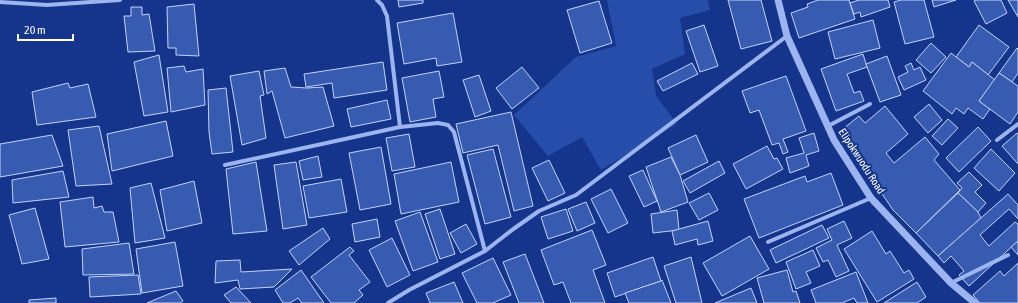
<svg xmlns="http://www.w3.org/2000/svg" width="1018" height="303" font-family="'Asap Condensed',sans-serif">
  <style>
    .green { fill: #264daa }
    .building { fill: #385bb2; stroke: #c2d3fb }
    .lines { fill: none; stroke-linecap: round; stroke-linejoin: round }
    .minor { stroke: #9cb5f0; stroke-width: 4 }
    .tertiary { stroke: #9cb5f0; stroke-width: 7 }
    .labels { text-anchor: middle; stroke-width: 4; stroke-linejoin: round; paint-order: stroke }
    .street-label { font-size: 11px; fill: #fff; stroke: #14358b }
  </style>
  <rect width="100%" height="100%" fill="#14358b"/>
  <path class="green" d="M 607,0 L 708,0 L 710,10 L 680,18 L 685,54 L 652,69 L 656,96 L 677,124 L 601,170 L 582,137 L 548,156 L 514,115 L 576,57 L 616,46 Z"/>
  <g class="building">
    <path d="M 398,0 L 423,0 L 423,3 L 399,7 Z"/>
    <path d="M 728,0 L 761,0 L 772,41 L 741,49 Z"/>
    <path d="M 818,0 L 849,0 L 855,19 L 799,38 L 791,13 L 808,7 L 807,4 Z"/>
    <path d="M 859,0 L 888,0 L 890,7 L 861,17 L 860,12 L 854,14 L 850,3 Z"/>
    <path d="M 901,0 L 924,0 L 934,37 L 905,44 L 894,2 Z"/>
    <path d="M 932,0 L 956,0 L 934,7 Z"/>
    <path d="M 976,0 L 1001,0 L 1007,13 L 986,24 L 974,1 Z"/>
    <path d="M 1008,0 L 1018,0 L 1018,17 Z"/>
    <path d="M 599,1 L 612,43 L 580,53 L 567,10 Z"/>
    <path d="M 194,4 L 199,56 L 176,55 L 176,48 L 168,48 L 167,7 Z"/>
    <path d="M 131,7 L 142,7 L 142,15 L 149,14 L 155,51 L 128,52 L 124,16 L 131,16 Z"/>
    <path d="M 453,13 L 462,62 L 437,66 L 436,58 L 404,64 L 397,23 Z"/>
    <path d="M 873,20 L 880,48 L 835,59 L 828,32 Z"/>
    <path d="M 704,25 L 718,66 L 700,72 L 686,31 Z"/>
    <path d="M 979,25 L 1009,47 L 988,75 L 972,62 L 969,67 L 956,57 Z"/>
    <path d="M 931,43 L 946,57 L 931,73 L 916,60 Z"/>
    <path d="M 1017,48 L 1018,49 L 1018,73 L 1012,82 L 999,73 Z"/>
    <path d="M 951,53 L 969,67 L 972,62 L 995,80 L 979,101 L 990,109 L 983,119 L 968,108 L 964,114 L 956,108 L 952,114 L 923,91 Z"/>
    <path d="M 863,54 L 867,67 L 847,74 L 854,93 L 860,91 L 864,101 L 836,111 L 821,69 Z"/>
    <path d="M 159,55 L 168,112 L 144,116 L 134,62 Z"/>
    <path d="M 887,56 L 901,95 L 880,102 L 866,64 Z"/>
    <path d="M 383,62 L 387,90 L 334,98 L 332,83 L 306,87 L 304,74 Z"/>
    <path d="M 692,63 L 698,74 L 663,91 L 657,81 Z"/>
    <path d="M 911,63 L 914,70 L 920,67 L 926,80 L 904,90 L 898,77 L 908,72 L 905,66 Z"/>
    <path d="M 184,66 L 186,72 L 203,69 L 205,105 L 171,112 L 167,68 Z"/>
    <path d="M 522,67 L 539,88 L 512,109 L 496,88 Z"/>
    <path d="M 285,68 L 291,87 L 307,88 L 323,87 L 334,126 L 285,138 L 272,91 L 267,94 L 264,71 Z"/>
    <path d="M 259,71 L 264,95 L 260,96 L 266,138 L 242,145 L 230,76 Z"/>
    <path d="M 439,71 L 444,97 L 433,99 L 436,117 L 410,122 L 402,78 Z"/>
    <path d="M 999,73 L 1018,86 L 1018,112 L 1010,124 L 979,101 Z"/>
    <path d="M 479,75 L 491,111 L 475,117 L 463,80 Z"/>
    <path d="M 786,76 L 806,131 L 783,139 L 788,152 L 783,154 L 779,143 L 772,145 L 759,110 L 750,113 L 742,91 Z"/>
    <path d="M 68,83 L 70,88 L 88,84 L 96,117 L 37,125 L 32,92 Z"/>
    <path d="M 226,88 L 233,152 L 212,154 L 209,132 L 208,90 Z"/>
    <path d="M 387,100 L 391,119 L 351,127 L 347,109 Z"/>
    <path d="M 929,104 L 942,120 L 928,133 L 914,117 Z"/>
    <path d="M 885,106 L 908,134 L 886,153 L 894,163 L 925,137 L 939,154 L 934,160 L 960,190 L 916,233 L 893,210 L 868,173 L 843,129 L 859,116 L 865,123 Z"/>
    <path d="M 511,112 L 533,206 L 514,211 L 498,145 L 463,153 L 456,124 Z"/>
    <path d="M 948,119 L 958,128 L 942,145 L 932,136 Z"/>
    <path d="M 166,121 L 173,156 L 112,171 L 107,134 Z"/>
    <path d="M 99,126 L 112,184 L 76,186 L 68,130 Z"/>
    <path d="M 978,127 L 991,141 L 959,172 L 946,158 Z"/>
    <path d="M 814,133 L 819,151 L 806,155 L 809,166 L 790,173 L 786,158 L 804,153 L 799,138 Z"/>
    <path d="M 1017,133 L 1018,134 L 1018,164 L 1002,146 Z"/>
    <path d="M 409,134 L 415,167 L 392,171 L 386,138 Z"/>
    <path d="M 52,135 L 63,166 L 0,177 L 0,144 Z"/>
    <path d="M 696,135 L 708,162 L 680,175 L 668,148 Z"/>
    <path d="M 767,146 L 774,159 L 777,158 L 783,169 L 746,189 L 733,164 Z"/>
    <path d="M 381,147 L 391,204 L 360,210 L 349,153 Z"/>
    <path d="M 493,149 L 511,217 L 485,224 L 467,155 Z"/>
    <path d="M 991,149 L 1015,173 L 999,191 L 974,168 Z"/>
    <path d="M 318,156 L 322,177 L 303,180 L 299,161 Z"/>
    <path d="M 671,157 L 680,175 L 688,202 L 661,212 L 646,167 Z"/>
    <path d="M 549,160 L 565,193 L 548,201 L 532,168 Z"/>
    <path d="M 719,161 L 725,173 L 690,193 L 683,181 Z"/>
    <path d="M 256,162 L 267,231 L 233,234 L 226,169 Z"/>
    <path d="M 296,162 L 307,225 L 283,229 L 274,165 Z"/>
    <path d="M 451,162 L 459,202 L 401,214 L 394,174 Z"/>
    <path d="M 643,170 L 657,201 L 644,207 L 629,176 Z"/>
    <path d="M 63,171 L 69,197 L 13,203 L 12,180 Z"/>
    <path d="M 969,172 L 982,185 L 975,192 L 986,203 L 978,212 L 958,193 L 962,188 L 957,183 Z"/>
    <path d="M 831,173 L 843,205 L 759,238 L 744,199 L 805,176 L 807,182 Z"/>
    <path d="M 341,179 L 347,212 L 309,218 L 303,186 Z"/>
    <path d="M 194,181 L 202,223 L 167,231 L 160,190 Z"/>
    <path d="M 151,183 L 165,238 L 135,243 L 130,188 Z"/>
    <path d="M 611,189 L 628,223 L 608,233 L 591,199 Z"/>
    <path d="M 709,193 L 718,210 L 699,220 L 689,203 Z"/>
    <path d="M 958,193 L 978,212 L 981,218 L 938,256 L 916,233 Z"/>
    <path d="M 1008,194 L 1018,205 L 1018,219 L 1009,209 L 980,235 L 989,246 L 1015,222 L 1018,224 L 1018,241 L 969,286 L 959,275 L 964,271 L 951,256 L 944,263 L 938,256 Z"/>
    <path d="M 93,197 L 94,208 L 102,206 L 104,212 L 113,212 L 119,242 L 65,247 L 60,202 Z"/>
    <path d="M 586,202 L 595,223 L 577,231 L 568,209 Z"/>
    <path d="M 35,208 L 49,259 L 22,264 L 9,215 Z"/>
    <path d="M 440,209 L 455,254 L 440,259 L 425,214 Z"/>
    <path d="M 566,209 L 573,231 L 548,239 L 541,217 Z"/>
    <path d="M 677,210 L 679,230 L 653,233 L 651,214 Z"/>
    <path d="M 420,212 L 438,262 L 413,271 L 395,221 Z"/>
    <path d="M 377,219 L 380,237 L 355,242 L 352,224 Z"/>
    <path d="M 708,221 L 713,241 L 698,245 L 697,239 L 675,245 L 672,231 Z"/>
    <path d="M 844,221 L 852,238 L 837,245 L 849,271 L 836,277 L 828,260 L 823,262 L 816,248 L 832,240 L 827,229 Z"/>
    <path d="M 466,224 L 477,244 L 461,253 L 450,233 Z"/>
    <path d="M 822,225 L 829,238 L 776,263 L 770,250 Z"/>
    <path d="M 323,228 L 330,239 L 299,265 L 289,251 Z"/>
    <path d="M 592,230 L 606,265 L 593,270 L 605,303 L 571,303 L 563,282 L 554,285 L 541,250 Z"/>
    <path d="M 872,231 L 886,254 L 890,251 L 904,273 L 909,270 L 914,279 L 877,302 L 844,249 Z"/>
    <path d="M 750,236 L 769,269 L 722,296 L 703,263 Z"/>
    <path d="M 392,238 L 410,275 L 387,287 L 369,250 Z"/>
    <path d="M 1018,241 L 1018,255 L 1011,247 Z"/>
    <path d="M 175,242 L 183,286 L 142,293 L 136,249 Z"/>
    <path d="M 129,243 L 134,274 L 83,275 L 82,249 Z"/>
    <path d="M 350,247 L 354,251 L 349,255 L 370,282 L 359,290 L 363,295 L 354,303 L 331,303 L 311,277 Z"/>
    <path d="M 813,250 L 820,266 L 806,272 L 811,283 L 796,289 L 786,262 Z"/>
    <path d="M 525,254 L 544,303 L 519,303 L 503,262 Z"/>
    <path d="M 653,257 L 661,281 L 615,297 L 607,273 Z"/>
    <path d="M 691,257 L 702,303 L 676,303 L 664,266 Z"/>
    <path d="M 493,258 L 511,295 L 493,303 L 477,303 L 462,273 Z"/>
    <path d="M 240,260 L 241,272 L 292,269 L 274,287 L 240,289 L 238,280 L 215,283 L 216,261 Z"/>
    <path d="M 1018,263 L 1018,303 L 980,303 L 973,295 L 1000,271 L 1004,276 Z"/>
    <path d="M 301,270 L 324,303 L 302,303 L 298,298 L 290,303 L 283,303 L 275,290 Z"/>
    <path d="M 787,270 L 793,292 L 796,291 L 800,303 L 764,303 L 757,278 Z"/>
    <path d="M 856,272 L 868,303 L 857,303 L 854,298 L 842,303 L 816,303 L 811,290 Z"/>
    <path d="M 138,275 L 141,294 L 90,297 L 89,277 Z"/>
    <path d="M 662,280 L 671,303 L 629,303 L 625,293 L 661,281 Z"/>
    <path d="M 454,282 L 463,303 L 430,303 L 426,293 Z"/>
    <path d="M 917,282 L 926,297 L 917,303 L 884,303 Z"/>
    <path d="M 236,287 L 251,303 L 231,303 L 224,295 Z"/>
    <path d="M 751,288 L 757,303 L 715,303 Z"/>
    <path d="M 176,291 L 183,301 L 180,303 L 147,303 Z"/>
    <path d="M 56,298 L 56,303 L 29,303 L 29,300 Z"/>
  </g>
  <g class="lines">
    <g class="minor">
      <path d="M 377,0 L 382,5 L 387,16 L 400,127"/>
      <path d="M 0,2 L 47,5 L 120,0"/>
      <path d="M 828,126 L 870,104"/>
      <path d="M 997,140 L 1018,124"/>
      <path d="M 225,165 L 400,127 L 438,123 L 448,125 L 454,132 L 485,251"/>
      <path d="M 768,242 L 871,198"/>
      <path d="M 951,283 L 1008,255"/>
      <path d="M 388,303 L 409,290 L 485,251 L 512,230 L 539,211 L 576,195 L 787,36"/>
    </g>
    <path class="tertiary" d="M 778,0 L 787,36 L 834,140 L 871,198 L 951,283 L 975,303"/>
  </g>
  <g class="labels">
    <g class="street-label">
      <text transform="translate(862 161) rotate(57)" y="4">Elipokwuodu Road</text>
    </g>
  </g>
  <path d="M18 34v6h55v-6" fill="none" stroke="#ffffff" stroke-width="2"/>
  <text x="24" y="34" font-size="12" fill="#ffffff" stroke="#14358b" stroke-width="3" paint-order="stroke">20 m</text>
</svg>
